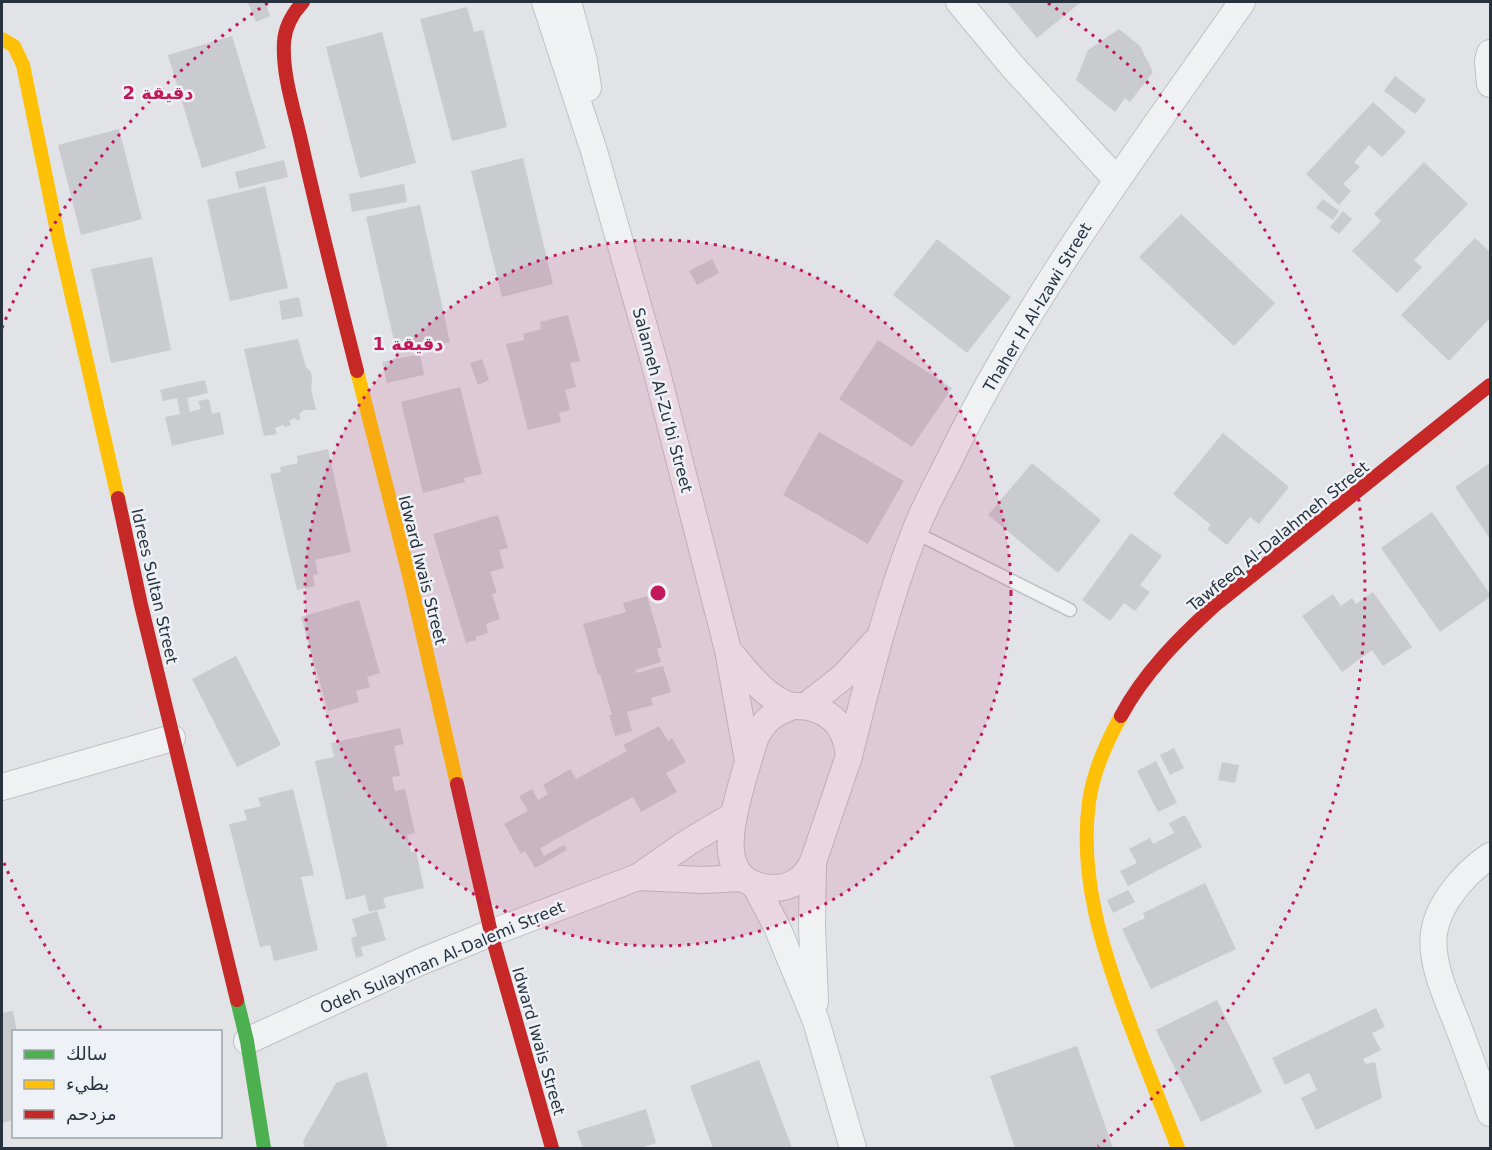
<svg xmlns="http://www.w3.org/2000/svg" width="1492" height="1150" font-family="'DejaVu Sans',Vazirmatn,sans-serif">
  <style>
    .building { fill: #c9cbce }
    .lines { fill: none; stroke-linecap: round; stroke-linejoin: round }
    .lane-casing { stroke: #bfc1c4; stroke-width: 15 }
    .street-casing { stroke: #bfc1c4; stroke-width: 28 }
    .lane { stroke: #f0f1f3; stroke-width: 12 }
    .street { stroke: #f0f1f3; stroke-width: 26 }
    .fast { stroke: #4caf50; stroke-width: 14 }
    .slow { stroke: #ffc107; stroke-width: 14 }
    .jam { stroke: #c62828; stroke-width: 14 }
    .ring { fill: none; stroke: #c2185b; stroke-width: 3; stroke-dasharray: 3 6 }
    .labels { text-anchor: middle; stroke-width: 5; stroke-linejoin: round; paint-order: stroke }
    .street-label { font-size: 16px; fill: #28323f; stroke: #eef2f6 }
    .centre { fill: #c2185b; stroke: #eef2f6; stroke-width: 3 }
    .ring-label { font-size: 18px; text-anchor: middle; font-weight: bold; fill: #c2185b; stroke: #eef2f6; stroke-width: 5; stroke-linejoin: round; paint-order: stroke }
  </style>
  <rect width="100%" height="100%" fill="#e1e3e6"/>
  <g class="building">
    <path d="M 251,2 L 265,2 L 270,16 L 256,22 L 248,3 Z"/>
    <path d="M 1007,2 L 1081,2 L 1037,38 Z"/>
    <path d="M 467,7 L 474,32 L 483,30 L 507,127 L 452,141 L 420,19 Z"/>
    <path d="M 1119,29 L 1140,46 L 1153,72 L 1130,102 L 1125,98 L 1115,112 L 1076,80 L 1088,50 Z"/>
    <path d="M 382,32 L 416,163 L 360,178 L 326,47 Z"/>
    <path d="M 232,36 L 266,148 L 202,168 L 168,55 Z"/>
    <path d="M 1395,76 L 1426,100 L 1415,114 L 1384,91 Z"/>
    <path d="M 1373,102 L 1406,132 L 1382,157 L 1369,145 L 1354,162 L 1360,167 L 1343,184 L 1351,191 L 1339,205 L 1306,174 Z"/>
    <path d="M 119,129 L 142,219 L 81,235 L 58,145 Z"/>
    <path d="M 523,158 L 553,284 L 502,297 L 471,171 Z"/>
    <path d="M 284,160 L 288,177 L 239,189 L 235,172 Z"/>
    <path d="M 1424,162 L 1468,204 L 1414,260 L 1422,267 L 1397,293 L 1352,251 L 1381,221 L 1374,214 Z"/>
    <path d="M 404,184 L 407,202 L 352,212 L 349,194 Z"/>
    <path d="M 265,186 L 288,288 L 230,301 L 207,200 Z"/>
    <path d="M 1323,199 L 1339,211 L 1333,220 L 1316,208 Z"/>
    <path d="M 420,205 L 450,342 L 397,354 L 366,217 Z"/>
    <path d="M 1343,211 L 1352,219 L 1339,234 L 1330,227 Z"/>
    <path d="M 1181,214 L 1275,303 L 1234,346 L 1139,257 Z"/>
    <path d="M 1475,238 L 1490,252 L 1490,318 L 1449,361 L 1401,315 Z"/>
    <path d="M 937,239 L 1011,297 L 967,353 L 893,295 Z"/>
    <path d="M 152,257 L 171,350 L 111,363 L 91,269 Z"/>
    <path d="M 712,259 L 719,273 L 697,285 L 689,271 Z"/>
    <path d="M 299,297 L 303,316 L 282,320 L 279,301 Z"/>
    <path d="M 568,315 L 580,361 L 570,363 L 576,387 L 565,390 L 570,410 L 559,413 L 561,422 L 528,430 L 506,344 L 524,340 L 523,334 L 541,329 L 540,322 Z"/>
    <path d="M 298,339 L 306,367 L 311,372 L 312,380 L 311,389 L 316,410 L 304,410 L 299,414 L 301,419 L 297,421 L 295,418 L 289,421 L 291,425 L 285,427 L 283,425 L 275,428 L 277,434 L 264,436 L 244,349 Z"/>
    <path d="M 878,340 L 952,388 L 912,447 L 839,399 Z"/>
    <path d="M 420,354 L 424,375 L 387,383 L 382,362 Z"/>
    <path d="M 482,359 L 489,380 L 478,385 L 470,363 Z"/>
    <path d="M 205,380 L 208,393 L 187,398 L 190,412 L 201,409 L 198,401 L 209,399 L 212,414 L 220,412 L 224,434 L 172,446 L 165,417 L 180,414 L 177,398 L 163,401 L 160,390 Z"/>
    <path d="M 460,387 L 482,474 L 464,478 L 465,482 L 423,493 L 401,402 Z"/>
    <path d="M 819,432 L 904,481 L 868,544 L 783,495 Z"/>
    <path d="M 1223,433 L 1289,487 L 1259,524 L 1250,517 L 1227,545 L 1207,529 L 1211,525 L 1173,494 Z"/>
    <path d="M 328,449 L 351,552 L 315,560 L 318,574 L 313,575 L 315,586 L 297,590 L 270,474 L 281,472 L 280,467 L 298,463 L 297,456 Z"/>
    <path d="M 1032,463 L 1101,520 L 1058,573 L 988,515 Z"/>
    <path d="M 1490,463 L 1490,539 L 1455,487 Z"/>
    <path d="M 1432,512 L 1490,594 L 1490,597 L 1440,632 L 1381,548 Z"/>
    <path d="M 498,515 L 508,548 L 499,550 L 504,568 L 490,572 L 497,593 L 492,594 L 500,619 L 486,624 L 488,633 L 476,637 L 476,640 L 466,643 L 433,534 Z"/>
    <path d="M 1131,533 L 1162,556 L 1140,585 L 1150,592 L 1135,611 L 1124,603 L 1110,621 L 1082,600 Z"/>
    <path d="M 1373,592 L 1412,647 L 1383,666 L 1372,650 L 1342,672 L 1302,616 L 1333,594 L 1341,606 L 1352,598 L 1356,604 Z"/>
    <path d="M 647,596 L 662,647 L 657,649 L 661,662 L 636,670 L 636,673 L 663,666 L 671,692 L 651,698 L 653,705 L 627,712 L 632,731 L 615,736 L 609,715 L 612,715 L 600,674 L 598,675 L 583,624 L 626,612 L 623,603 Z"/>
    <path d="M 359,600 L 380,673 L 367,677 L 370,687 L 356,691 L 359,702 L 328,711 L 301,617 Z"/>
    <path d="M 236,656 L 281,745 L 237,767 L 192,679 Z"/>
    <path d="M 659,726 L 668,741 L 672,738 L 686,762 L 666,773 L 677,792 L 641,812 L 633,797 L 540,848 L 544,856 L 564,845 L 567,850 L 535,868 L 525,851 L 521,854 L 504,824 L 528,811 L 519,796 L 532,789 L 538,800 L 548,794 L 543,785 L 570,769 L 576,779 L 627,751 L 623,745 Z"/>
    <path d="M 400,728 L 404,744 L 394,746 L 400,776 L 392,777 L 395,791 L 405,789 L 415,833 L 407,835 L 411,852 L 416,851 L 424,888 L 383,898 L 386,908 L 369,912 L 365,895 L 346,900 L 315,761 L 334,757 L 331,743 Z"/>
    <path d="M 1174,748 L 1184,768 L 1170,775 L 1160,755 Z"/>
    <path d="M 1156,761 L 1177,803 L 1158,812 L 1137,771 Z"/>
    <path d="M 1222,762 L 1239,765 L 1235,783 L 1218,780 Z"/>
    <path d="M 293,789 L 314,875 L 301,877 L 318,950 L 274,961 L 270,945 L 260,947 L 229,824 L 247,820 L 244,810 L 261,806 L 258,798 Z"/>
    <path d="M 1185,815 L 1202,847 L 1128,886 L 1120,871 L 1137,863 L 1129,849 L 1150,838 L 1153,844 L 1174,833 L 1169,823 Z"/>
    <path d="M 1205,883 L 1236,949 L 1151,989 L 1122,929 L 1145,918 L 1143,913 Z"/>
    <path d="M 1128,890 L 1135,902 L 1113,913 L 1107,900 Z"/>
    <path d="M 377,911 L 386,940 L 361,947 L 363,956 L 356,958 L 351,938 L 357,936 L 352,919 Z"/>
    <path d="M 1217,1000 L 1262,1092 L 1201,1122 L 1156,1030 Z"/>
    <path d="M 1376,1008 L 1385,1027 L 1372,1033 L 1381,1050 L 1363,1059 L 1366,1064 L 1375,1062 L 1382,1098 L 1316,1130 L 1301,1098 L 1317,1090 L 1309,1073 L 1285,1085 L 1272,1058 Z"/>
    <path d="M 13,1011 L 17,1032 L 14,1032 L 14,1120 L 2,1123 L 2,1013 Z"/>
    <path d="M 1077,1046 L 1113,1148 L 1015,1148 L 990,1076 Z"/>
    <path d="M 759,1060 L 792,1148 L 713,1148 L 690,1086 Z"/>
    <path d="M 367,1072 L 388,1148 L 305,1148 L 303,1141 L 336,1083 Z"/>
    <path d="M 646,1109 L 656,1143 L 641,1148 L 583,1148 L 577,1131 Z"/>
  </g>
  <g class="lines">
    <g class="lane-casing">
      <path id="lane" d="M 914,532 L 1070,610"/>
    </g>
    <g class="street-casing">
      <g id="street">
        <path d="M 545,2 L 594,151 L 655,365 L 728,650 L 748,761"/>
        <path d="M 568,2 L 584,61 L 588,88"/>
        <path d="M 959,2 L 1013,67 L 1116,179"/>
        <path d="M 1490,53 L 1488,61 L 1490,84"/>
        <path d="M 728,650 C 746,671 766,700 793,706"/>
        <path d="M 793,706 C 826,705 846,723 849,756 L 813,862 C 805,878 793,888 773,888 C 717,885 729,832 739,794 C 744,775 750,755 756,736 C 767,717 773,714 793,706 Z"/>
        <path d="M 806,706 L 844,676 L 875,642"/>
        <path d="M 849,756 C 868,681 886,606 914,534 C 925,504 942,476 955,448 C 1034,289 1141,147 1242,2"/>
        <path d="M 2,787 L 172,738"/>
        <path d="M 1490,856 C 1466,872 1438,903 1434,933 C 1430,963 1447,998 1458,1026 C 1469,1055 1480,1084 1490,1113"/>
        <path d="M 813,862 L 812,926 L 815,1002"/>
        <path d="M 638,877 L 703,880 L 742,878"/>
        <path d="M 755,885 L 777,927 L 816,1021 L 853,1148"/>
        <path d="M 247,1041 L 420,962 L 491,933 L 638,877 L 690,841 L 734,815"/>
      </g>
    </g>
    <use href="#lane" class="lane"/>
    <use href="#street" class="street"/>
    <path class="fast" d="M 237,1000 L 247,1041 L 264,1148"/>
    <g class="slow">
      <path d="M 2,39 L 14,46 L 23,65 L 58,236 L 118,498"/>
      <path d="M 357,371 L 408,571 L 457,784"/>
      <path d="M 1121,716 C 1107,741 1093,773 1089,802 C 1079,875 1102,948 1127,1016 C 1143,1060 1161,1104 1178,1148"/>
    </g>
    <g class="jam">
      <path d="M 303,2 C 292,14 285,26 284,42 C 282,76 295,112 302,145 C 319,221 338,296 357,371"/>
      <path d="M 118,498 L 141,605 L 237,1000"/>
      <path d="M 1121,716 C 1144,673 1178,639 1214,606 L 1490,385"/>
      <path d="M 457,784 L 491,933 L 552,1148"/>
    </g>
  </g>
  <circle cx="658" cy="593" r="353" fill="#c2185b" fill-opacity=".12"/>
  <g class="ring">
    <circle cx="658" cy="593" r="353"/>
    <path d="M101 1028A707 707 0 0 1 2 858M2 328A707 707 0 0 1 268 3M1048 3A707 707 0 0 1 1098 1146"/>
  </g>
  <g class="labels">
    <g class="street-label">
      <text transform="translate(1037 307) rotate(-59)" y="6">Thaher H Al-Izawi Street</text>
      <text transform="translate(663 400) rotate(75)" y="6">Salameh Al-Zu‘bi Street</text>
      <text transform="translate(1278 536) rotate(-39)" y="6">Tawfeeq Al-Dalahmeh Street</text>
      <text transform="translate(423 570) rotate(76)" y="6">Idward Iwais Street</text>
      <text transform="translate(155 586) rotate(77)" y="6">Idrees Sultan Street</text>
      <text transform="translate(442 957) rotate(-23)" y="6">Odeh Sulayman Al-Dalemi Street</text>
      <text transform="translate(539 1041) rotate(74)" y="6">Idward Iwais Street</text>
    </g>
  </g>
  <circle cx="658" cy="593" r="9" class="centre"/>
  <g class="ring-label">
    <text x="158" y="99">2 دقيقة</text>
    <text x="408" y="350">1 دقيقة</text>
  </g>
  <rect width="1492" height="1150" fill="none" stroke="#28323f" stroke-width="6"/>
  <rect x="12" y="1030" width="210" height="108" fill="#eef2f6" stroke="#9fa5ad" stroke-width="1.5"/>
  <rect x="24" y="1050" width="30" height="9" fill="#4caf50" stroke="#9fa5ad" stroke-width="1.5"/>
  <text x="66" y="1060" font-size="18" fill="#28323f">سالك</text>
  <rect x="24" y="1080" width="30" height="9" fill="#ffc107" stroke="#9fa5ad" stroke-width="1.5"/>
  <text x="66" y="1090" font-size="18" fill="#28323f">بطيء</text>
  <rect x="24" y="1110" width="30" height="9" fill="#c62828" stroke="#9fa5ad" stroke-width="1.5"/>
  <text x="66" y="1120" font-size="18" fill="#28323f">مزدحم</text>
</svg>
